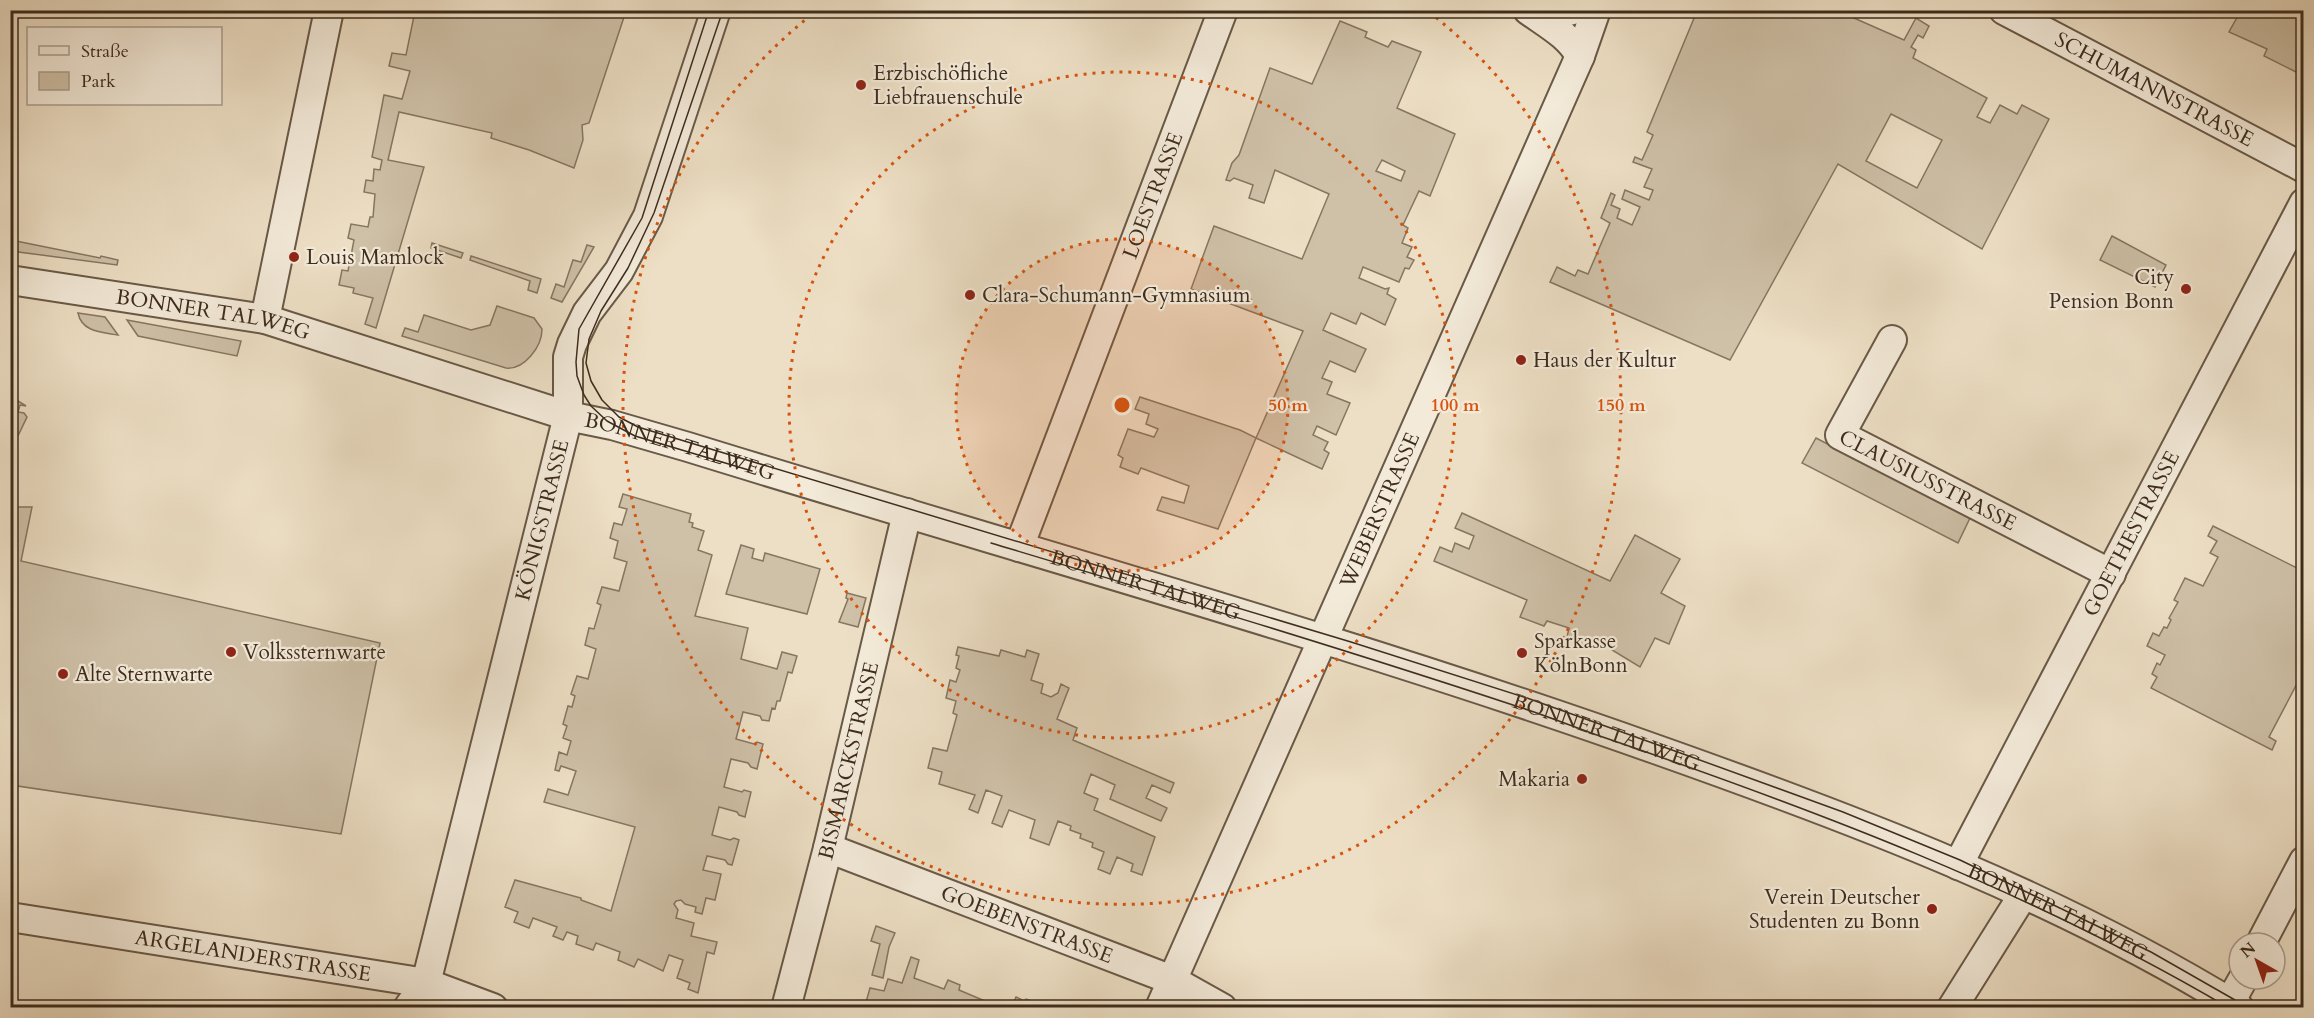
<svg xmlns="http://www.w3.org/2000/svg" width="2314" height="1018" font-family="Cardo,serif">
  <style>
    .green { fill: #cfc1a8; stroke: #867662; stroke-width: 1.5; fill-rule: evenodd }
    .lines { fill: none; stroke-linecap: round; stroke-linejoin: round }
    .minor-casing { stroke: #695947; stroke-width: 32 }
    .minor { stroke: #f3ead9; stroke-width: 28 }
    .tram { stroke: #3d2c1d; stroke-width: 1.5 }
    .ring { fill: none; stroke: #d7540e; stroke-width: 3; stroke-dasharray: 3 6 }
    .poi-dot { fill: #8f2418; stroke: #f3ead9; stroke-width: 2 }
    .labels { text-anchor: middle; stroke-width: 4.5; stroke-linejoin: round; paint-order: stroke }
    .poi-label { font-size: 21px; fill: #3d2c1d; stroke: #f3ead9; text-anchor: start }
    .street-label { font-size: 21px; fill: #3d2c1d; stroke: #f3ead9 }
    .centre { fill: #d7540e; stroke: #f3ead9; stroke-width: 3 }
    .ring-label { font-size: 18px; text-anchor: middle; font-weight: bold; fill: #d7540e; stroke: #f3ead9; stroke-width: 4.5; stroke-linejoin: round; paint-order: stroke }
  </style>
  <rect width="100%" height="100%" fill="#eddfc5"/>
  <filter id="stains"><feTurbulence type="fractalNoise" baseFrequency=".00333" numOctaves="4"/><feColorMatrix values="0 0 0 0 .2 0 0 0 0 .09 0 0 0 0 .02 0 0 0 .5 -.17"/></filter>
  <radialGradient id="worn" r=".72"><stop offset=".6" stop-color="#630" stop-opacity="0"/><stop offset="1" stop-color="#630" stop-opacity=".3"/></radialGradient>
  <g class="green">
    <path d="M 427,10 L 626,11 L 589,123 L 582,125 L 583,140 L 574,168 L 529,150 L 491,138 L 492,133 L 399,112 L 388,160 L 424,167 L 376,328 L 365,324 L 373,298 L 353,293 L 354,288 L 339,285 L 342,270 L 348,271 L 354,240 L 348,238 L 351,224 L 368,227 L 370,217 L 373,217 L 375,194 L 364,192 L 366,180 L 373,181 L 374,169 L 380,170 L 382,160 L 372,157 L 384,95 L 402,99 L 410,71 L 389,66 L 392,53 L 406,55 L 415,11 L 426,12 Z"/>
    <path d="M 1720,11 L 1838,11 L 1904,40 L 1916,18 L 1929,26 L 1923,38 L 1918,35 L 1911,47 L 1916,50 L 1913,58 L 1987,98 L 1977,117 L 1990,123 L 2000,105 L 2017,114 L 2022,105 L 2049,119 L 1982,249 L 1838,164 L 1730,360 L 1550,282 L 1557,267 L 1575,276 L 1578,270 L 1588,274 L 1610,223 L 1601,218 L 1611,193 L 1615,195 L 1611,205 L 1620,209 L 1617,218 L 1632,225 L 1640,207 L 1622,199 L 1625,190 L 1649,200 L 1653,190 L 1644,187 L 1652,169 L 1633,162 L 1635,157 L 1642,160 L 1653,135 L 1647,132 L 1697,11 L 1713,11 L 1719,13 ZM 1891,114 L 1942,140 L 1917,188 L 1866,161 Z"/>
    <path d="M 2238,11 L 2303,11 L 2303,72 L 2298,69 L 2296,72 L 2264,56 L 2267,49 L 2229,32 L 2240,12 Z"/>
    <path d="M 1340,21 L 1367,32 L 1365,37 L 1388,47 L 1392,41 L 1421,52 L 1397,108 L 1455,134 L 1430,196 L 1419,191 L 1403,225 L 1408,228 L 1402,243 L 1412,247 L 1407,257 L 1414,260 L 1409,269 L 1405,268 L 1399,282 L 1363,267 L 1359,278 L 1385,289 L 1389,288 L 1387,294 L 1396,299 L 1385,325 L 1361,313 L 1356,324 L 1331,313 L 1323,330 L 1366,349 L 1355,372 L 1330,361 L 1322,378 L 1332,382 L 1327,394 L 1350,403 L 1336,435 L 1317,426 L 1313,435 L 1328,442 L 1324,450 L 1329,453 L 1322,469 L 1256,438 L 1218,529 L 1157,510 L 1162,497 L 1184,503 L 1189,486 L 1141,468 L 1138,474 L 1120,467 L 1123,458 L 1118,455 L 1128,429 L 1154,437 L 1158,429 L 1146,424 L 1149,414 L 1135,409 L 1140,397 L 1240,430 L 1256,438 L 1303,331 L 1191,289 L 1214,226 L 1302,259 L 1329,194 L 1275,170 L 1264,203 L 1249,198 L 1253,185 L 1234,178 L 1230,181 L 1226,180 L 1232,163 L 1239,155 L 1270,68 L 1312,84 ZM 1382,160 L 1405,171 L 1401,181 L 1376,171 Z"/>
    <path d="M 2112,236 L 2166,265 L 2155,287 L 2100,260 Z"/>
    <path d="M 11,240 L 100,258 L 101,256 L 118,260 L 117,265 L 11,251 Z"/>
    <path d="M 432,243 L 463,253 L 461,258 L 431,248 Z"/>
    <path d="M 587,245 L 594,247 L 562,302 L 551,298 L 556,284 L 564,287 L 573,260 L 581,262 Z"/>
    <path d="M 471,256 L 541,279 L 537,293 L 528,290 L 530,281 L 470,260 Z"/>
    <path d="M 497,306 L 534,318 L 542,329 C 542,347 524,370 506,368 L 402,336 L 405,328 L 418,332 L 424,315 L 471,330 L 490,325 Z"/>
    <path d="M 78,313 L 105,317 L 118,335 C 101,332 82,332 78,313 Z"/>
    <path d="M 127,320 L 241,341 L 237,356 L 138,336 Z"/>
    <path d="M 18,401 L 26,406 L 20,405 L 18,412 L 24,413 L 27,417 L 15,442 L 11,445 Z"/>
    <path d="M 1816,438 L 1970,518 L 1958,543 L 1802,463 Z"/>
    <path d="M 623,494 L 691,514 L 689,522 L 693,523 L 692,527 L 704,531 L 698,550 L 712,555 L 695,616 L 748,628 L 741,659 L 777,669 L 782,652 L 797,656 L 792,673 L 788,672 L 780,701 L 777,701 L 775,709 L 772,708 L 769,721 L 762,720 L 760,716 L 743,712 L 736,739 L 754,744 L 757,742 L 763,744 L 757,769 L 751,767 L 748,763 L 731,759 L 724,787 L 742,792 L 744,790 L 751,792 L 745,817 L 739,815 L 737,812 L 719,807 L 712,835 L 730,840 L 734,838 L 739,840 L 732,865 L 728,864 L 725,860 L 707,856 L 703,870 L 721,874 L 715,900 L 706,898 L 702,914 L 695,912 L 696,907 L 685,904 L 681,900 L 676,901 L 674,904 L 678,910 L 676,918 L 694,923 L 691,936 L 717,942 L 714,954 L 707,952 L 698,993 L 688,989 L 690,983 L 677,978 L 683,960 L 669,955 L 663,971 L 638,959 L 634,967 L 618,960 L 620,952 L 596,943 L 593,950 L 576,944 L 578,936 L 567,932 L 563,940 L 553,936 L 557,927 L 533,918 L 529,928 L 514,922 L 518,912 L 505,907 L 515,880 L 581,898 L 581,900 L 611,911 L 635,827 L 544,802 L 548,789 L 568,795 L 576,771 L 561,766 L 559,771 L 555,770 L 559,752 L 567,755 L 571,741 L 563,738 L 567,726 L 563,724 L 568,706 L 572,707 L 575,696 L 571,694 L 577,676 L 588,679 L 596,649 L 585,645 L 589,628 L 594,629 L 601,605 L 597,603 L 602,587 L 619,591 L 627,562 L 614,558 L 618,541 L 610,538 L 614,523 L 622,525 L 627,509 L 619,507 Z"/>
    <path d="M 11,507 L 32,507 L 21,561 L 380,643 L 341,834 L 11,785 Z"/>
    <path d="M 1462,513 L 1610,581 L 1635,535 L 1680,559 L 1661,593 L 1685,606 L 1669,644 L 1655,638 L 1640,667 L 1604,645 L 1601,649 L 1587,641 L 1583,649 L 1575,645 L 1577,641 L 1567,637 L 1569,628 L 1547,621 L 1544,626 L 1520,617 L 1527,600 L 1434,561 L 1440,547 L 1452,552 L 1455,543 L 1469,549 L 1474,536 L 1455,528 Z"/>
    <path d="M 2213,526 L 2303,571 L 2303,680 L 2300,678 L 2269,737 L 2276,741 L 2272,750 L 2151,688 L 2157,677 L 2152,674 L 2157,663 L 2160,665 L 2165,655 L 2147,646 L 2153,633 L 2159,636 L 2164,627 L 2167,628 L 2171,620 L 2169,618 L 2178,602 L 2174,600 L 2185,578 L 2203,586 L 2218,557 L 2210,553 L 2217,541 L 2208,536 Z"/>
    <path d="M 741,545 L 754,549 L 752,558 L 763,561 L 765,553 L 820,569 L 807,614 L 726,594 Z"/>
    <path d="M 847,593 L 866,598 L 858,627 L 839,622 L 848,599 L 846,598 Z"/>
    <path d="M 958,647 L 999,656 L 1001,650 L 1025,657 L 1027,650 L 1039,654 L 1031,680 L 1043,684 L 1041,693 L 1051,697 L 1058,693 L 1061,684 L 1069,688 L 1057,719 L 1077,728 L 1073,740 L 1174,783 L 1170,793 L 1152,785 L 1146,798 L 1167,808 L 1161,821 L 1110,799 L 1115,785 L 1091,774 L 1084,793 L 1098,799 L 1094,810 L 1155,837 L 1142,875 L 1131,871 L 1133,864 L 1117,857 L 1110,874 L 1098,869 L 1104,852 L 1092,847 L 1093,843 L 1080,838 L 1081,834 L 1070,830 L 1071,826 L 1058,821 L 1049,845 L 1030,838 L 1035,820 L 1009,810 L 1002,827 L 992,823 L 1002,796 L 986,790 L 978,813 L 969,809 L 975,795 L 939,784 L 942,772 L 928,768 L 933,748 L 947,751 L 957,715 L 953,713 L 956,701 L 946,698 L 950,680 L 956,682 L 960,670 L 956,668 L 959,656 L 956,655 Z"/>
    <path d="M 876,926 L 895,933 L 889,947 L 883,978 L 872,975 L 880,944 L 871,941 Z"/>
    <path d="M 911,957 L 919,960 L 914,978 L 944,989 L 948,980 L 960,985 L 959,990 L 999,1007 L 865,1006 L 870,988 L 884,991 L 888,979 L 902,983 Z"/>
    <path d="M 1016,997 L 1024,1001 L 1026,999 L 1034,1002 L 1031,1007 L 1012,1007 Z"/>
  </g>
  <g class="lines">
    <g class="minor-casing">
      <g id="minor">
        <path d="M 1528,10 C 1547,24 1569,35 1580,56"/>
        <path d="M 1529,10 L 1557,14 L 1573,10"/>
        <path id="s1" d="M 2004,10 L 2304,168"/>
        <path id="s2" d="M 10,280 L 265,319 L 568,416 L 612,425 L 688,447 C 1011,547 1337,636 1655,749 C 1856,820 2057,896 2239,1008"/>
        <path d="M 265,319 L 329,10"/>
        <path id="s3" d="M 1892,340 L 1840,435 L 2111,574"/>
        <path id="s4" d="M 1019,547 L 1223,10"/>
        <path id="s5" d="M 828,848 L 1172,980 L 1222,1008"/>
        <path id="s6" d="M 1958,865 L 2304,203"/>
        <path id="s7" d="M 10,917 L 426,983 L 493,1008"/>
        <path d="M 2261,943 L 2304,861"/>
        <path d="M 2230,1002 L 2243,979"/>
        <path id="s8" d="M 408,1008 L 426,983 L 568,416 L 568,357 L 572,344 L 587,313 L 619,271 L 648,216 L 716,10"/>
        <path id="s9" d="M 786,1008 L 828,848 L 907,513"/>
        <path id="s10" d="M 1160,1008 L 1580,56 L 1596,10"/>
        <path d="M 1952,1008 L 2023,895"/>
      </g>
    </g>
    <use href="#minor" class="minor"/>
    <g class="tram">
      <path d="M 709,10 L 642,218 L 579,329 L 576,362 L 577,376 L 584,395 L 591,406 L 607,421 L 635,436 L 752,471"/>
      <path d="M 723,10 L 654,213 L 628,268 L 601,311 L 589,339 L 586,363 L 591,381 L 602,400 L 619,417 L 638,427 L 747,460 L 1351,642 L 1527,698 L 1686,755 L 1843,812 L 1960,860 L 2151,952 L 2249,1008"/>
      <path d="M 991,543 C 1167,596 1344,649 1519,707 C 1544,715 1569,725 1594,734 C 1813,809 2029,890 2229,1008"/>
    </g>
  </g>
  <circle cx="1122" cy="405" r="166" fill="#d7540e" fill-opacity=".12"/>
  <g class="ring">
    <circle cx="1122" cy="405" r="166"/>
    <circle cx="1122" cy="405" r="333"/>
    <path d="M1429 12A499 499 0 1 1 815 12"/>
  </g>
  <g class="poi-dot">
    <circle cx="861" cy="85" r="6"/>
    <circle cx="294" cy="257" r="6"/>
    <circle cx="2186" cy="289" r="6"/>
    <circle cx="970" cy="295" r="6"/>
    <circle cx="1521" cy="360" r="6"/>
    <circle cx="231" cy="652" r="6"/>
    <circle cx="1522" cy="653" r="6"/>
    <circle cx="63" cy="674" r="6"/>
    <circle cx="1582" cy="779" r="6"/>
    <circle cx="1932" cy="909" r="6"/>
  </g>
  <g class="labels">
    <g class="poi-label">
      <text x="873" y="80">Erzbischöfliche<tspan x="873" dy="24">Liebfrauenschule</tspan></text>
      <text x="306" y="264">Louis Mamlock</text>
      <text x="2174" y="284" text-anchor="end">City<tspan x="2174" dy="24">Pension Bonn</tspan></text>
      <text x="982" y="302">Clara-Schumann-Gymnasium</text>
      <text x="1533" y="367">Haus der Kultur</text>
      <text x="1534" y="648">Sparkasse<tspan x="1534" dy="24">KölnBonn</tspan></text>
      <text x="243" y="659">Volkssternwarte</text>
      <text x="75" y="681">Alte Sternwarte</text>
      <text x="1570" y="786" text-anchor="end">Makaria</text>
      <text x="1920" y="904" text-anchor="end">Verein Deutscher<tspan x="1920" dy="24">Studenten zu Bonn</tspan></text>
    </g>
    <g class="street-label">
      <text dy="7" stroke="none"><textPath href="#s1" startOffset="170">SCHUMANNSTRASSE</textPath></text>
      <text dy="7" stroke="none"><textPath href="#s4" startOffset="376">LOESTRASSE</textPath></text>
      <text dy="7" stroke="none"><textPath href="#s2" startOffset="206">BONNER TALWEG</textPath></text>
      <text dy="7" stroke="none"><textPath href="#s2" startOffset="692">BONNER TALWEG</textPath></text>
      <text dy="7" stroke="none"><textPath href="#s3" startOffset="207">CLAUSIUSSTRASSE</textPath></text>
      <text dy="7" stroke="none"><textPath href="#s10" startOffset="544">WEBERSTRASSE</textPath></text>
      <text dy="7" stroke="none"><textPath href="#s8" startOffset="508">KÖNIGSTRASSE</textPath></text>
      <text dy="7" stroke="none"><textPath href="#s6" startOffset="374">GOETHESTRASSE</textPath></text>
      <text dy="7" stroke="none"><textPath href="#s2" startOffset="1178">BONNER TALWEG</textPath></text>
      <text dy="7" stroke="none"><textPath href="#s2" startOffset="1662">BONNER TALWEG</textPath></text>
      <text dy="7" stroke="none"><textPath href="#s9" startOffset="255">BISMARCKSTRASSE</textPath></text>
      <text dy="7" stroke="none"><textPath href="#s2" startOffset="2148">BONNER TALWEG</textPath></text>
      <text dy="7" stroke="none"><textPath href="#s5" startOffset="213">GOEBENSTRASSE</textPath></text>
      <text dy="7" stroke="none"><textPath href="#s7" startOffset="246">ARGELANDERSTRASSE</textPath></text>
    </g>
  </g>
  <circle cx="1122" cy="405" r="9" class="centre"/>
  <g class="ring-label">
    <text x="1288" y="411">50 m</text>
    <text x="1455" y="411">100 m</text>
    <text x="1621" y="411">150 m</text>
  </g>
  <rect width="2314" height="1018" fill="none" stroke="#eddfc5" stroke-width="36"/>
  <rect x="12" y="12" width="2290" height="994" fill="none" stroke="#3d2c1d" stroke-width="3"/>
  <rect x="18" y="18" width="2278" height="982" fill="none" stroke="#3d2c1d" stroke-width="1.5"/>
  <rect x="27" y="27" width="195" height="78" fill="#f3ead9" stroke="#aa9e8e" stroke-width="1.5"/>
  <rect x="39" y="46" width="30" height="9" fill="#f3ead9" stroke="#aa9e8e" stroke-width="1.5"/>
  <text x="81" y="57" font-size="18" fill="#3d2c1d">Straße</text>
  <rect x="39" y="72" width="30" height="18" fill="#cfc1a8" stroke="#aa9e8e" stroke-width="1.5"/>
  <text x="81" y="87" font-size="18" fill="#3d2c1d">Park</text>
  <g transform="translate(2257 961) rotate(320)"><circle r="28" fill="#f3ead9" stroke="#aa9e8e" stroke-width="1.5"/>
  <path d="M0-4.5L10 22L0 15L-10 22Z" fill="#8f2418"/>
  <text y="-9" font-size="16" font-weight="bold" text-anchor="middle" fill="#3d2c1d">N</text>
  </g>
  <rect width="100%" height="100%" filter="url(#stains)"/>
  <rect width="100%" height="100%" fill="url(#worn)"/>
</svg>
